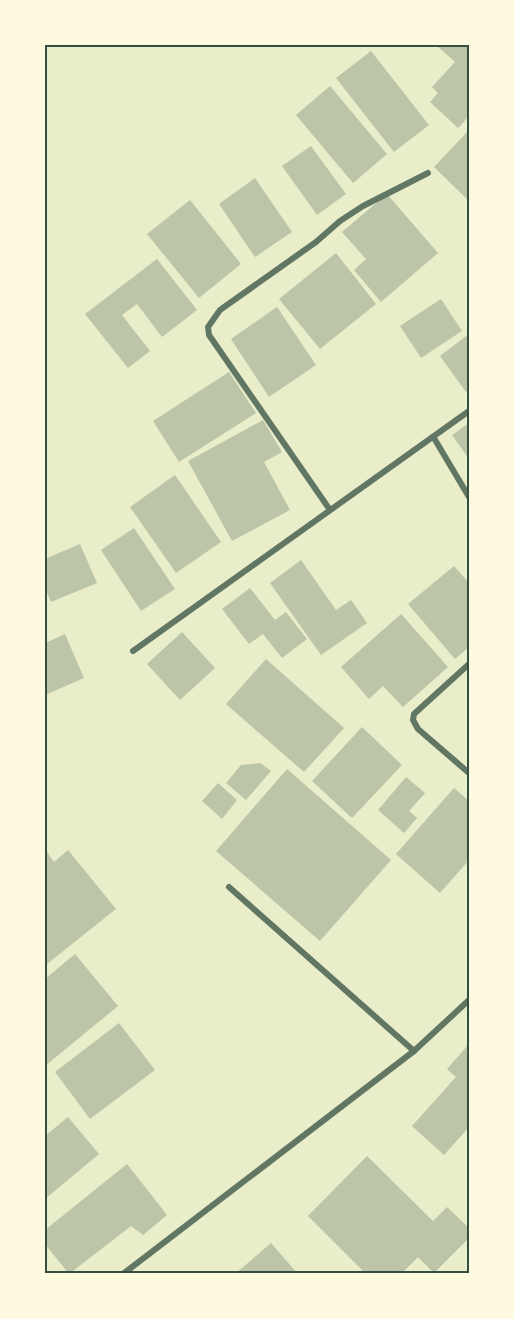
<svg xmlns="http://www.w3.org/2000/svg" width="514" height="1319" font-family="Rubik,sans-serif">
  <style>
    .building { fill: #bcc5a7 }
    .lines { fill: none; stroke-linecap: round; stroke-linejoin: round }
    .minor { stroke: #617663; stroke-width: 6 }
    .neatline { fill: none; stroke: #344e41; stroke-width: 2 }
  </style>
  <rect width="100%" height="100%" fill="#e9edc9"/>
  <g class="building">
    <path d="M 436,45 L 469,45 L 467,49 L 469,51 L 469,116 L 458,128 L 430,102 L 438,93 L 432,87 L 455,62 Z"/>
    <path d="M 371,51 L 429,125 L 394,152 L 336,78 Z"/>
    <path d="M 330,86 L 387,154 L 353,183 L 296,115 Z"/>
    <path d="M 469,130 L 469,201 L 434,167 Z"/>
    <path d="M 311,146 L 346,194 L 317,215 L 282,166 Z"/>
    <path d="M 255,178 L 292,232 L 255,257 L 219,204 Z"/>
    <path d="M 387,194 L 438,253 L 381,302 L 354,270 L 366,259 L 342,232 Z"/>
    <path d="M 190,200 L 241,264 L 199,298 L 147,234 Z"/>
    <path d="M 336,253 L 376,304 L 320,349 L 279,299 Z"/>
    <path d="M 157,259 L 197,310 L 162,337 L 137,304 L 122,315 L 150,351 L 128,368 L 85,314 Z"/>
    <path d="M 441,299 L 462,331 L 421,358 L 400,326 Z"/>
    <path d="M 277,307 L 316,365 L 269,397 L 231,339 Z"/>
    <path d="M 469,334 L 469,390 L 466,392 L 440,356 Z"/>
    <path d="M 229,372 L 256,413 L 179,462 L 153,421 Z"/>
    <path d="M 263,420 L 282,452 L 264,462 L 290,510 L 232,541 L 188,461 Z"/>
    <path d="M 469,423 L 469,459 L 452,435 Z"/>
    <path d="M 175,475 L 221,542 L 176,573 L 130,507 Z"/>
    <path d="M 134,528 L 175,589 L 141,611 L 101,550 Z"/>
    <path d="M 80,544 L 97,583 L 51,602 L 45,587 L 45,559 Z"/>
    <path d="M 301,560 L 336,610 L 351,600 L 367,623 L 321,655 L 270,583 Z"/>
    <path d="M 454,566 L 469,583 L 469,647 L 455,659 L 408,604 Z"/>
    <path d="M 250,588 L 275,620 L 286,612 L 307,639 L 282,658 L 263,634 L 249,644 L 222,609 Z"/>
    <path d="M 401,614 L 448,667 L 403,707 L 383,686 L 369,699 L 341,667 Z"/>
    <path d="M 182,632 L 215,668 L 180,700 L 147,664 Z"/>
    <path d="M 65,634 L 84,678 L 45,695 L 45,643 Z"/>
    <path d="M 266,659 L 344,728 L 304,772 L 226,704 Z"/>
    <path d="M 362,727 L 402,765 L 352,818 L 312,781 Z"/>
    <path d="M 260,763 L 271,771 L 246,800 L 226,783 L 241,765 Z"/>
    <path d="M 287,769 L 391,860 L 320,941 L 216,851 Z"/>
    <path d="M 406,777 L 425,793 L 409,811 L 417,818 L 404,833 L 378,810 Z"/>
    <path d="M 218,783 L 237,800 L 222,819 L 202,801 Z"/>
    <path d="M 454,788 L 469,801 L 469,860 L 440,893 L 396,854 Z"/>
    <path d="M 68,850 L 116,909 L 47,964 L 45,962 L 45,853 L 47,852 L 54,862 Z"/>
    <path d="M 75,954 L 118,1006 L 45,1066 L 45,979 Z"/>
    <path d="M 119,1023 L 155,1070 L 90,1119 L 55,1072 Z"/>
    <path d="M 469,1044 L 469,1127 L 444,1155 L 412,1126 L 456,1077 L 447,1069 Z"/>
    <path d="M 68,1117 L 99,1154 L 45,1199 L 45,1136 Z"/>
    <path d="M 367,1156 L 433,1221 L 447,1207 L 469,1228 L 469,1238 L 434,1273 L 418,1257 L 401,1274 L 366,1274 L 308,1216 Z"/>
    <path d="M 127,1164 L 167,1215 L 143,1235 L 131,1226 L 69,1274 L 45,1244 L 45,1230 Z"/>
    <path d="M 271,1243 L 298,1274 L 235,1274 Z"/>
  </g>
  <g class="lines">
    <g class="minor">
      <path d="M 434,438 L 469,497"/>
      <path d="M 330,510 L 209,335 L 208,327 L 220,310 L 316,242 L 340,221 L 363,206 L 428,173"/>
      <path d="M 133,651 L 469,411"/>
      <path d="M 469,664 L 414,714 L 413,720 L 418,729 L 469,773"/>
      <path d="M 229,887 L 414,1051"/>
      <path d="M 123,1274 L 414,1051 L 469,1000"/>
    </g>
  </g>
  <rect width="514" height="1319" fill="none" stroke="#fefae0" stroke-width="93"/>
  <rect x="46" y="46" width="422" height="1226" class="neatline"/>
</svg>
